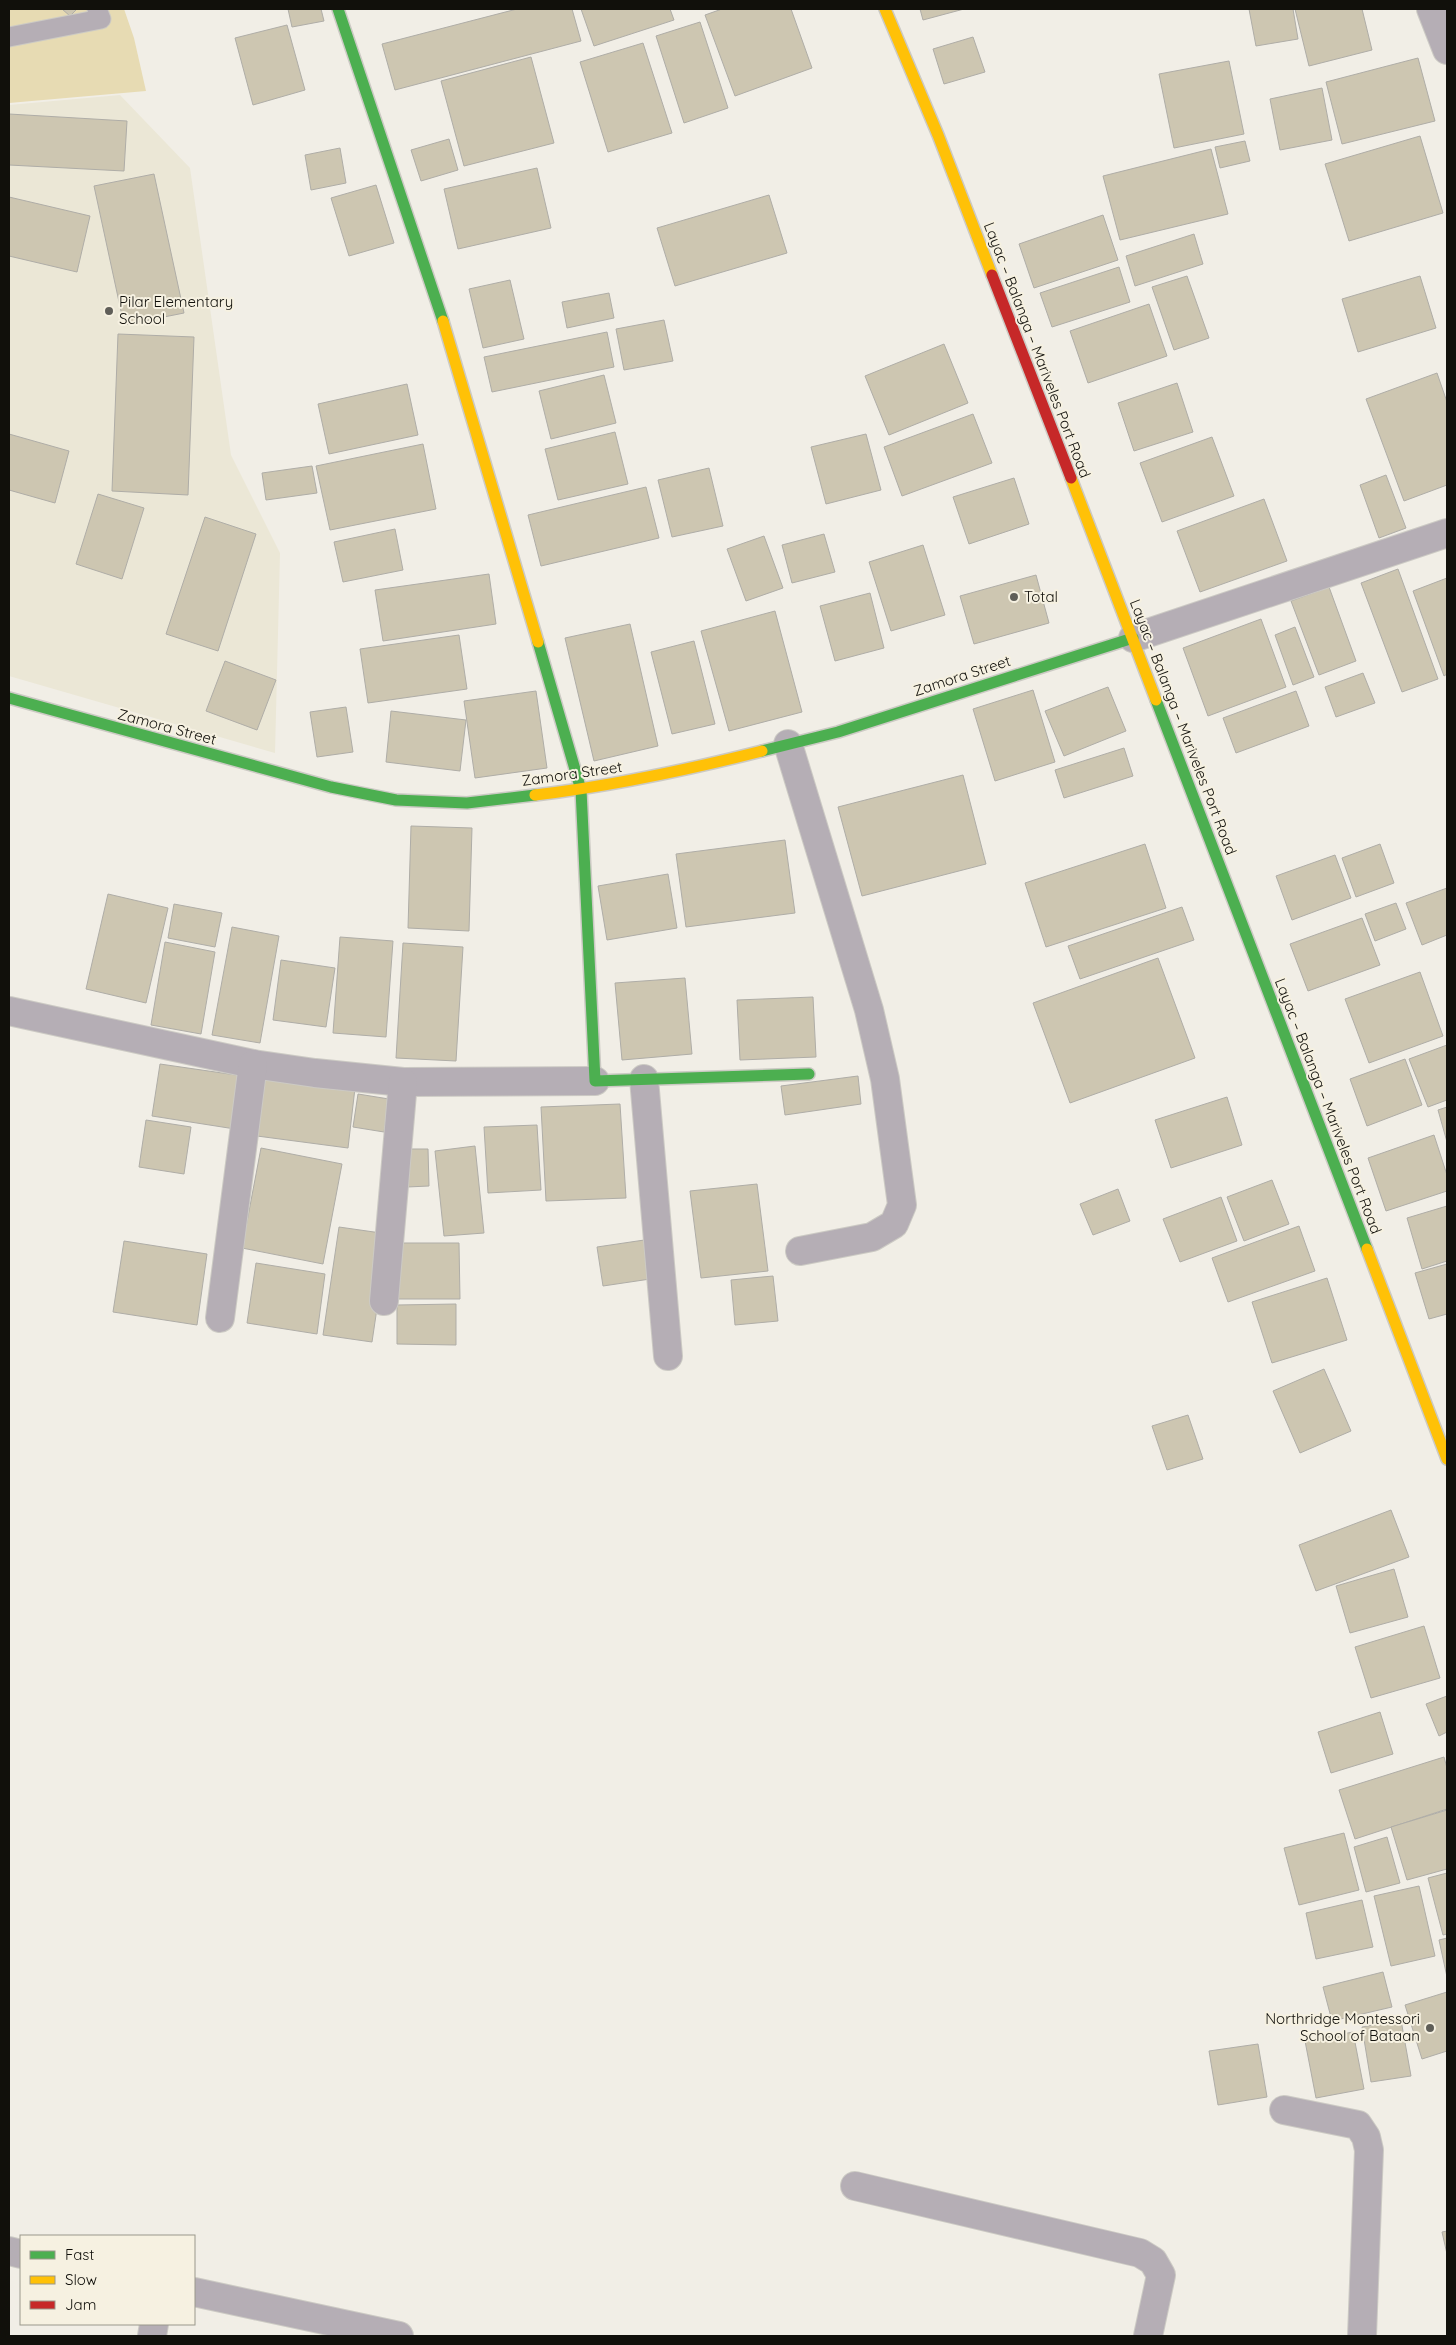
<svg xmlns="http://www.w3.org/2000/svg" width="1456" height="2345" font-family="Quicksand,sans-serif">
  <style>
    .built { fill: #ebe7d6 }
    .green { fill: #e7dbb3 }
    .building { fill: #cdc6b1; stroke: #afada7 }
    .lines { fill: none; stroke-linecap: round; stroke-linejoin: round }
    .lane-casing { stroke: #cccac4; stroke-width: 21 }
    .street-casing { stroke: #cccac4; stroke-width: 30 }
    .fast-casing { stroke: #cccac4; stroke-width: 14 }
    .slow-casing { stroke: #cccac4; stroke-width: 14 }
    .jam-casing { stroke: #cccac4; stroke-width: 14 }
    .lane { stroke: #b5aeb5; stroke-width: 19 }
    .street { stroke: #b5aeb5; stroke-width: 28 }
    .fast { stroke: #4caf50; stroke-width: 11 }
    .slow { stroke: #ffc107; stroke-width: 11 }
    .jam { stroke: #c62828; stroke-width: 11 }
    .poi-dot { fill: #5f5e58; stroke: #f6f1e1; stroke-width: 2 }
    .labels { text-anchor: middle; stroke-width: 4; stroke-linejoin: round; paint-order: stroke }
    .poi-label { font-size: 15px; fill: #11100b; stroke: #f6f1e1; text-anchor: start }
    .street-label { font-size: 15px; fill: #11100b; stroke: #f6f1e1 }
  </style>
  <rect width="100%" height="100%" fill="#f1eee6"/>
  <path class="built" d="M 120,95 L 190,168 L 231,455 L 280,553 L 275,753 L 9,676 L 9,105 Z"/>
  <path class="green" d="M 9,9 L 124,9 L 134,38 L 146,91 L 9,103 Z"/>
  <g class="building">
    <path d="M 62,9 L 77,9 L 70,16 Z"/>
    <path d="M 288,9 L 321,9 L 324,21 L 292,27 Z"/>
    <path d="M 517,9 L 572,9 L 581,41 L 395,90 L 382,44 Z"/>
    <path d="M 581,9 L 670,9 L 674,20 L 594,46 Z"/>
    <path d="M 722,9 L 791,9 L 812,68 L 735,96 L 705,15 Z"/>
    <path d="M 920,9 L 964,9 L 923,20 Z"/>
    <path d="M 1249,9 L 1293,9 L 1298,39 L 1256,46 Z"/>
    <path d="M 1295,9 L 1362,9 L 1372,50 L 1309,66 Z"/>
    <path d="M 700,22 L 728,108 L 684,123 L 656,36 Z"/>
    <path d="M 287,25 L 305,90 L 253,105 L 235,38 Z"/>
    <path d="M 973,37 L 985,72 L 944,84 L 933,49 Z"/>
    <path d="M 643,43 L 672,133 L 608,152 L 580,62 Z"/>
    <path d="M 531,57 L 554,143 L 464,166 L 441,81 Z"/>
    <path d="M 1418,58 L 1435,121 L 1342,144 L 1326,82 Z"/>
    <path d="M 1229,61 L 1244,134 L 1174,148 L 1159,74 Z"/>
    <path d="M 1322,88 L 1332,140 L 1280,150 L 1270,99 Z"/>
    <path d="M 9,114 L 127,121 L 124,171 L 9,165 Z"/>
    <path d="M 1420,136 L 1443,213 L 1349,241 L 1325,164 Z"/>
    <path d="M 449,139 L 458,170 L 421,181 L 411,150 Z"/>
    <path d="M 1245,141 L 1250,161 L 1220,168 L 1215,147 Z"/>
    <path d="M 340,148 L 346,183 L 311,190 L 305,155 Z"/>
    <path d="M 1211,149 L 1228,214 L 1120,240 L 1103,176 Z"/>
    <path d="M 537,168 L 551,228 L 458,249 L 444,189 Z"/>
    <path d="M 154,174 L 184,313 L 124,325 L 94,186 Z"/>
    <path d="M 376,185 L 394,243 L 349,256 L 331,198 Z"/>
    <path d="M 769,195 L 787,253 L 675,286 L 657,228 Z"/>
    <path d="M 9,197 L 90,216 L 77,272 L 9,256 Z"/>
    <path d="M 1103,215 L 1118,260 L 1034,288 L 1019,244 Z"/>
    <path d="M 1194,234 L 1203,264 L 1135,286 L 1126,256 Z"/>
    <path d="M 1119,267 L 1130,302 L 1052,327 L 1040,293 Z"/>
    <path d="M 1187,276 L 1209,338 L 1174,350 L 1152,287 Z"/>
    <path d="M 1420,276 L 1436,328 L 1358,352 L 1342,299 Z"/>
    <path d="M 510,280 L 524,339 L 483,348 L 469,289 Z"/>
    <path d="M 609,293 L 614,318 L 567,328 L 562,302 Z"/>
    <path d="M 1149,304 L 1167,356 L 1088,383 L 1070,331 Z"/>
    <path d="M 664,320 L 673,361 L 624,370 L 616,329 Z"/>
    <path d="M 607,332 L 614,367 L 492,392 L 484,357 Z"/>
    <path d="M 118,334 L 194,337 L 188,495 L 112,491 Z"/>
    <path d="M 944,344 L 968,403 L 889,435 L 865,376 Z"/>
    <path d="M 1437,373 L 1447,402 L 1447,485 L 1404,501 L 1366,399 Z"/>
    <path d="M 604,375 L 616,423 L 551,439 L 539,391 Z"/>
    <path d="M 1177,383 L 1193,432 L 1134,451 L 1118,403 Z"/>
    <path d="M 407,384 L 418,435 L 329,454 L 318,404 Z"/>
    <path d="M 973,414 L 992,463 L 902,496 L 884,447 Z"/>
    <path d="M 615,432 L 628,484 L 558,500 L 545,449 Z"/>
    <path d="M 9,434 L 69,451 L 55,503 L 9,490 Z"/>
    <path d="M 866,434 L 881,490 L 826,504 L 811,447 Z"/>
    <path d="M 1212,437 L 1234,496 L 1162,522 L 1140,463 Z"/>
    <path d="M 423,444 L 436,509 L 330,530 L 316,466 Z"/>
    <path d="M 312,466 L 317,493 L 266,500 L 262,473 Z"/>
    <path d="M 709,468 L 723,526 L 672,537 L 658,480 Z"/>
    <path d="M 1386,475 L 1406,528 L 1379,538 L 1360,485 Z"/>
    <path d="M 1014,478 L 1029,524 L 969,544 L 953,497 Z"/>
    <path d="M 646,487 L 659,538 L 541,566 L 528,515 Z"/>
    <path d="M 98,494 L 144,508 L 122,579 L 76,564 Z"/>
    <path d="M 1264,499 L 1287,561 L 1200,592 L 1177,531 Z"/>
    <path d="M 205,517 L 256,534 L 218,651 L 166,634 Z"/>
    <path d="M 395,529 L 403,570 L 343,582 L 334,542 Z"/>
    <path d="M 824,534 L 835,572 L 792,583 L 782,545 Z"/>
    <path d="M 764,536 L 783,588 L 746,601 L 727,549 Z"/>
    <path d="M 923,545 L 945,615 L 891,631 L 869,562 Z"/>
    <path d="M 1398,569 L 1438,679 L 1402,692 L 1361,583 Z"/>
    <path d="M 489,574 L 496,624 L 383,641 L 375,590 Z"/>
    <path d="M 1036,575 L 1049,623 L 974,644 L 960,596 Z"/>
    <path d="M 1447,578 L 1447,674 L 1444,676 L 1413,591 Z"/>
    <path d="M 1329,587 L 1356,661 L 1319,675 L 1291,601 Z"/>
    <path d="M 870,593 L 884,648 L 835,661 L 820,606 Z"/>
    <path d="M 775,611 L 802,712 L 729,731 L 701,631 Z"/>
    <path d="M 1261,619 L 1286,687 L 1208,716 L 1183,648 Z"/>
    <path d="M 630,624 L 658,746 L 594,761 L 565,638 Z"/>
    <path d="M 1295,627 L 1314,677 L 1293,685 L 1275,635 Z"/>
    <path d="M 459,635 L 467,689 L 368,703 L 360,649 Z"/>
    <path d="M 694,641 L 715,724 L 672,734 L 651,652 Z"/>
    <path d="M 225,661 L 276,680 L 257,730 L 206,711 Z"/>
    <path d="M 1363,673 L 1375,703 L 1336,717 L 1325,687 Z"/>
    <path d="M 1108,687 L 1126,731 L 1064,756 L 1045,711 Z"/>
    <path d="M 1033,690 L 1055,762 L 995,781 L 973,709 Z"/>
    <path d="M 536,691 L 547,768 L 475,778 L 464,701 Z"/>
    <path d="M 1296,691 L 1309,726 L 1236,753 L 1223,718 Z"/>
    <path d="M 346,707 L 353,752 L 317,757 L 310,712 Z"/>
    <path d="M 391,711 L 466,720 L 460,771 L 386,762 Z"/>
    <path d="M 1124,748 L 1133,776 L 1064,798 L 1055,770 Z"/>
    <path d="M 963,775 L 986,864 L 862,896 L 838,807 Z"/>
    <path d="M 411,826 L 472,828 L 469,931 L 408,928 Z"/>
    <path d="M 785,840 L 795,913 L 686,927 L 676,854 Z"/>
    <path d="M 1145,844 L 1166,908 L 1046,947 L 1025,883 Z"/>
    <path d="M 1380,844 L 1394,883 L 1356,897 L 1342,858 Z"/>
    <path d="M 1335,855 L 1351,898 L 1292,920 L 1276,876 Z"/>
    <path d="M 668,874 L 677,928 L 607,940 L 598,886 Z"/>
    <path d="M 1447,888 L 1447,935 L 1422,945 L 1406,903 Z"/>
    <path d="M 108,894 L 168,908 L 146,1003 L 86,989 Z"/>
    <path d="M 1396,903 L 1406,929 L 1375,941 L 1365,914 Z"/>
    <path d="M 174,904 L 222,913 L 215,947 L 168,938 Z"/>
    <path d="M 1182,907 L 1194,940 L 1080,979 L 1068,946 Z"/>
    <path d="M 1362,918 L 1380,965 L 1308,991 L 1290,944 Z"/>
    <path d="M 232,927 L 279,936 L 260,1043 L 212,1035 Z"/>
    <path d="M 340,937 L 393,941 L 386,1037 L 333,1033 Z"/>
    <path d="M 165,942 L 215,952 L 201,1034 L 151,1025 Z"/>
    <path d="M 403,943 L 463,947 L 456,1061 L 396,1058 Z"/>
    <path d="M 1158,958 L 1195,1058 L 1070,1103 L 1033,1003 Z"/>
    <path d="M 281,960 L 335,968 L 326,1027 L 273,1020 Z"/>
    <path d="M 1420,972 L 1443,1036 L 1369,1063 L 1345,999 Z"/>
    <path d="M 685,978 L 692,1054 L 622,1060 L 615,983 Z"/>
    <path d="M 813,997 L 816,1057 L 740,1060 L 737,1000 Z"/>
    <path d="M 1447,1045 L 1447,1100 L 1428,1107 L 1409,1059 Z"/>
    <path d="M 1405,1059 L 1422,1105 L 1367,1126 L 1350,1079 Z"/>
    <path d="M 160,1064 L 243,1076 L 235,1129 L 152,1116 Z"/>
    <path d="M 265,1076 L 355,1088 L 348,1148 L 257,1136 Z"/>
    <path d="M 858,1076 L 861,1104 L 785,1115 L 781,1086 Z"/>
    <path d="M 358,1094 L 389,1099 L 384,1132 L 353,1127 Z"/>
    <path d="M 1227,1097 L 1242,1145 L 1171,1168 L 1155,1120 Z"/>
    <path d="M 620,1104 L 626,1198 L 546,1201 L 541,1107 Z"/>
    <path d="M 1447,1107 L 1447,1142 L 1438,1110 Z"/>
    <path d="M 146,1120 L 191,1127 L 184,1174 L 139,1167 Z"/>
    <path d="M 537,1125 L 541,1190 L 488,1193 L 484,1127 Z"/>
    <path d="M 1434,1135 L 1447,1175 L 1447,1191 L 1386,1211 L 1368,1158 Z"/>
    <path d="M 475,1146 L 484,1233 L 444,1236 L 435,1151 Z"/>
    <path d="M 261,1148 L 342,1164 L 323,1264 L 242,1248 Z"/>
    <path d="M 406,1149 L 428,1149 L 429,1186 L 407,1187 Z"/>
    <path d="M 1272,1180 L 1289,1224 L 1244,1241 L 1227,1197 Z"/>
    <path d="M 757,1184 L 768,1271 L 701,1278 L 690,1191 Z"/>
    <path d="M 1118,1189 L 1130,1221 L 1093,1235 L 1080,1204 Z"/>
    <path d="M 1221,1197 L 1237,1241 L 1180,1262 L 1163,1219 Z"/>
    <path d="M 1447,1206 L 1447,1261 L 1422,1269 L 1407,1218 Z"/>
    <path d="M 1299,1226 L 1315,1271 L 1228,1302 L 1212,1258 Z"/>
    <path d="M 339,1227 L 388,1234 L 372,1342 L 323,1335 Z"/>
    <path d="M 651,1239 L 657,1278 L 603,1286 L 597,1247 Z"/>
    <path d="M 124,1241 L 207,1254 L 197,1325 L 113,1312 Z"/>
    <path d="M 396,1243 L 459,1243 L 460,1299 L 396,1299 Z"/>
    <path d="M 256,1263 L 325,1274 L 317,1334 L 247,1323 Z"/>
    <path d="M 1447,1264 L 1447,1314 L 1429,1319 L 1415,1273 Z"/>
    <path d="M 773,1276 L 778,1321 L 735,1325 L 731,1280 Z"/>
    <path d="M 1327,1278 L 1347,1340 L 1272,1363 L 1252,1302 Z"/>
    <path d="M 456,1304 L 456,1345 L 397,1344 L 397,1305 Z"/>
    <path d="M 1324,1369 L 1351,1431 L 1300,1453 L 1273,1391 Z"/>
    <path d="M 1188,1415 L 1203,1459 L 1167,1470 L 1152,1426 Z"/>
    <path d="M 1391,1510 L 1409,1557 L 1316,1591 L 1299,1545 Z"/>
    <path d="M 1394,1569 L 1408,1617 L 1350,1633 L 1336,1586 Z"/>
    <path d="M 1424,1626 L 1440,1678 L 1371,1698 L 1355,1647 Z"/>
    <path d="M 1447,1696 L 1447,1732 L 1439,1736 L 1426,1704 Z"/>
    <path d="M 1380,1712 L 1393,1754 L 1331,1773 L 1318,1732 Z"/>
    <path d="M 1444,1757 L 1447,1768 L 1447,1809 L 1355,1839 L 1339,1790 Z"/>
    <path d="M 1447,1810 L 1447,1869 L 1407,1880 L 1391,1827 Z"/>
    <path d="M 1344,1833 L 1359,1890 L 1299,1905 L 1284,1848 Z"/>
    <path d="M 1387,1837 L 1400,1883 L 1366,1892 L 1354,1847 Z"/>
    <path d="M 1447,1873 L 1447,1934 L 1443,1935 L 1428,1878 Z"/>
    <path d="M 1419,1886 L 1435,1956 L 1391,1966 L 1374,1896 Z"/>
    <path d="M 1362,1900 L 1373,1947 L 1316,1959 L 1306,1913 Z"/>
    <path d="M 1447,1938 L 1447,1977 L 1439,1940 Z"/>
    <path d="M 1383,1972 L 1392,2007 L 1332,2021 L 1323,1987 Z"/>
    <path d="M 1447,1992 L 1447,2051 L 1422,2059 L 1405,2005 Z"/>
    <path d="M 1401,2020 L 1411,2076 L 1371,2082 L 1362,2027 Z"/>
    <path d="M 1353,2032 L 1364,2089 L 1316,2098 L 1305,2041 Z"/>
    <path d="M 1258,2044 L 1267,2097 L 1218,2105 L 1209,2051 Z"/>
    <path d="M 1447,2231 L 1447,2254 L 1442,2232 Z"/>
  </g>
  <g class="lines">
    <g class="lane-casing">
      <path id="lane" d="M 9,37 L 101,19 L 97,9"/>
    </g>
    <g class="street-casing">
      <g id="street">
        <path d="M 1431,9 L 1447,50"/>
        <path d="M 1133,638 L 1447,533"/>
        <path d="M 788,744 L 869,1010 L 885,1079 L 902,1205 L 894,1224 L 872,1237 L 800,1251"/>
        <path d="M 9,1011 L 253,1064 L 315,1073 L 403,1082 L 595,1081"/>
        <path d="M 644,1079 L 668,1356"/>
        <path d="M 384,1301 L 403,1082"/>
        <path d="M 220,1318 L 253,1064"/>
        <path d="M 1284,2110 L 1358,2125 L 1366,2137 L 1369,2150 L 1362,2336"/>
        <path d="M 855,2186 L 1140,2253 L 1153,2261 L 1161,2275 L 1148,2336"/>
        <path d="M 9,2251 L 21,2254"/>
        <path d="M 194,2292 L 399,2336"/>
        <path d="M 152,2336 L 154,2324"/>
      </g>
    </g>
    <g class="fast-casing">
      <g id="fast">
        <path d="M 338,9 L 443,321"/>
        <path d="M 538,642 L 581,790 L 595,1081 L 809,1074"/>
        <path d="M 9,698 L 331,787 L 396,800 L 467,803 L 535,795"/>
        <path d="M 1156,700 L 1367,1249"/>
        <path d="M 762,751 L 838,732 L 1133,638"/>
      </g>
    </g>
    <g class="slow-casing">
      <g id="slow">
        <path d="M 885,9 L 938,135 L 992,275"/>
        <path d="M 443,321 L 538,642"/>
        <path d="M 1071,478 L 1156,700"/>
        <path d="M 535,795 C 612,786 687,770 762,751"/>
        <path d="M 1367,1249 L 1447,1459"/>
      </g>
    </g>
    <g class="jam-casing">
      <path id="jam" d="M 992,275 L 1071,478"/>
    </g>
    <use href="#lane" class="lane"/>
    <use href="#street" class="street"/>
    <use href="#fast" class="fast"/>
    <use href="#slow" class="slow"/>
    <use href="#jam" class="jam"/>
  </g>
  <g class="poi-dot">
    <circle cx="109" cy="311" r="5"/>
    <circle cx="1014" cy="597" r="5"/>
    <circle cx="1430" cy="2028" r="5"/>
  </g>
  <g class="labels">
    <g class="poi-label">
      <text x="119" y="307">Pilar Elementary<tspan x="119" dy="17">School</tspan></text>
      <text x="1024" y="602">Total</text>
      <text x="1420" y="2024" text-anchor="end">Northridge Montessori<tspan x="1420" dy="17">School of Bataan</tspan></text>
    </g>
    <g class="street-label">
      <text transform="translate(1037 350) rotate(69)" y="5">Layac – Balanga – Mariveles Port Road</text>
      <text transform="translate(962 676) rotate(-18)" y="5">Zamora Street</text>
      <text transform="translate(167 727) rotate(15)" y="5">Zamora Street</text>
      <text transform="translate(1183 727) rotate(69)" y="5">Layac – Balanga – Mariveles Port Road</text>
      <text transform="translate(572 774) rotate(-8)" y="5">Zamora Street</text>
      <text transform="translate(1328 1106) rotate(69)" y="5">Layac – Balanga – Mariveles Port Road</text>
    </g>
  </g>
  <rect width="1456" height="2345" fill="none" stroke="#11100b" stroke-width="20"/>
  <rect x="20" y="2235" width="175" height="90" fill="#f6f1e1" stroke="#9a978b"/>
  <rect x="30" y="2251" width="25" height="8" fill="#4caf50" stroke="#9a978b"/>
  <text x="65" y="2260" font-size="15" fill="#11100b">Fast</text>
  <rect x="30" y="2276" width="25" height="8" fill="#ffc107" stroke="#9a978b"/>
  <text x="65" y="2285" font-size="15" fill="#11100b">Slow</text>
  <rect x="30" y="2301" width="25" height="8" fill="#c62828" stroke="#9a978b"/>
  <text x="65" y="2310" font-size="15" fill="#11100b">Jam</text>
</svg>
